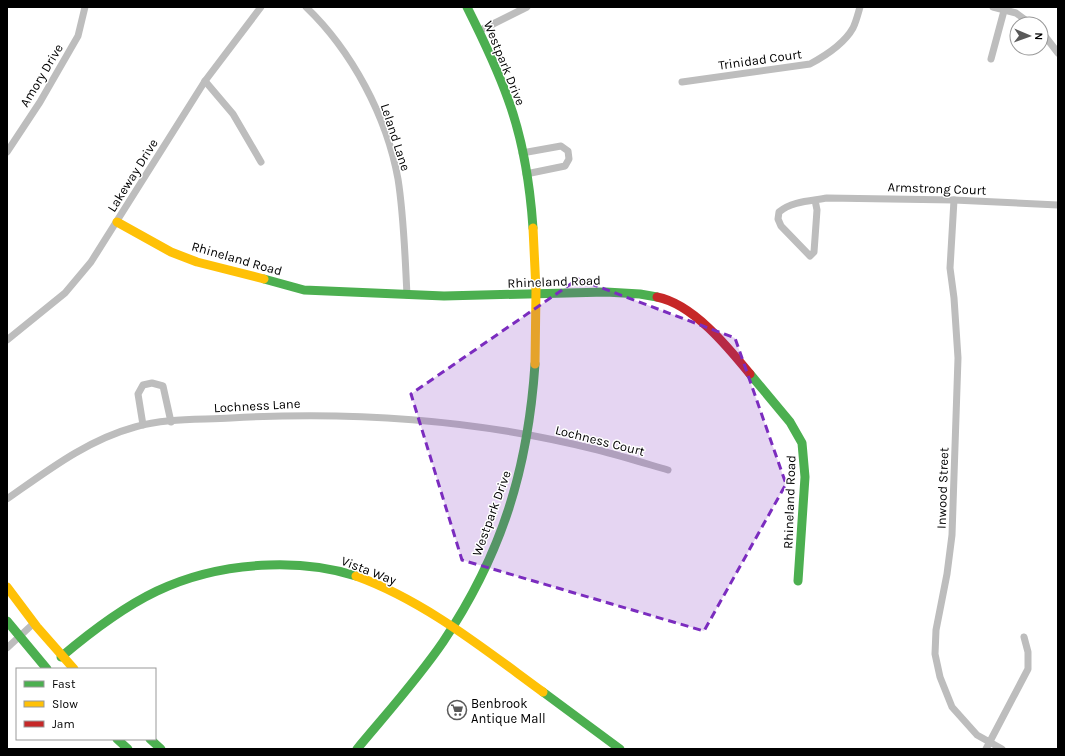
<svg xmlns="http://www.w3.org/2000/svg" width="1065" height="756" font-family="Karla,sans-serif">
  <style>
    .lines { fill: none; stroke-linecap: round; stroke-linejoin: round }
    .street { stroke: #bdbdbd; stroke-width: 7 }
    .fast { stroke: #4caf50; stroke-width: 9 }
    .slow { stroke: #ffc107; stroke-width: 9 }
    .jam { stroke: #c62828; stroke-width: 9 }
    .marked { fill: #7b2cbf; fill-opacity: 0.2; stroke: #7b2cbf; stroke-width: 3; stroke-dasharray: 8 5; stroke-linejoin: round }
    .labels { text-anchor: middle; stroke-width: 3; stroke-linejoin: round; paint-order: stroke }
    .street-label { font-size: 13px; fill: #000; stroke: #fff }
    .poi-label { font-size: 13px; fill: #000; stroke: #fff; text-anchor: start }
  </style>
  <rect width="100%" height="100%" fill="#fff"/>
  <g class="lines">
    <g class="street">
      <path d="M 306,7 C 352,51 387,117 398,179 C 404,217 405,257 407,295"/>
      <path d="M 993,7 L 1016,13 L 1031,24"/>
      <path d="M 479,31 L 527,7"/>
      <path d="M 1041,31 L 1058,53"/>
      <path d="M 991,59 L 1005,7"/>
      <path d="M 205,81 L 233,114 L 261,162"/>
      <path d="M 682,82 L 810,64 C 825,56 844,44 853,28 C 856,22 858,14 860,7"/>
      <path d="M 7,152 L 40,102 L 78,36 L 85,7"/>
      <path d="M 522,153 L 561,146 L 568,151 L 569,159 L 565,166 L 526,174"/>
      <path d="M 815,200 L 817,210 L 814,252 L 810,256 L 781,226 L 778,219 L 779,212 C 792,201 811,201 827,198 L 954,200 L 1058,205"/>
      <path d="M 954,200 L 950,268 L 954,298 L 958,358 L 952,535 L 947,574 L 936,630 L 935,654 L 940,677 L 952,707 L 977,735 L 1002,749"/>
      <path d="M 7,340 L 65,293 L 91,262 L 205,81 L 261,7"/>
      <path d="M 143,425 L 138,394 L 143,385 L 152,383 L 163,386 L 171,422"/>
      <path d="M 7,499 C 47,471 87,440 135,427 C 166,418 200,420 231,418 C 353,411 479,420 598,450 C 621,456 644,463 668,470"/>
      <path d="M 7,648 L 34,623"/>
      <path d="M 986,749 L 1028,669 L 1028,652 L 1024,637"/>
    </g>
    <g class="fast">
      <path d="M 467,7 C 482,37 497,68 508,99 C 523,140 530,184 533,228"/>
      <path d="M 264,279 L 304,290 L 444,296 L 606,292 L 640,294 L 657,297"/>
      <path d="M 750,374 L 790,422 L 802,443 L 805,477 L 798,581"/>
      <path d="M 7,621 L 47,669"/>
      <path d="M 61,657 C 127,601 181,568 269,565 C 298,564 328,567 356,576"/>
      <path d="M 543,692 L 620,749"/>
      <path d="M 117,739 L 128,749"/>
      <path d="M 150,739 L 161,749"/>
      <path d="M 357,749 C 386,714 417,680 443,642 C 502,554 528,469 535,364"/>
    </g>
    <g class="slow">
      <path d="M 117,222 L 171,252 L 197,262 L 264,279"/>
      <path d="M 533,228 L 536,290 L 535,364"/>
      <path d="M 356,576 C 425,601 484,649 543,692"/>
      <path d="M 7,587 L 37,627 L 74,669"/>
    </g>
    <path class="jam" d="M 657,297 C 693,304 728,347 750,374"/>
  </g>
  <path class="marked" d="M 578,279 L 735,338 L 786,484 L 704,631 L 462,560 L 411,394 Z"/>
  <defs>
    <g id="supermarket-ring" transform="scale(1)"><circle r="9.5" fill="#fff" stroke="#595959" stroke-width="1.5"/><path d="M-6-5.5h2.5l.6 2H6L4.5 2H-2.5L-4.4-4H-6ZM-1.5 3.2a1.3 1.3 0 1 0 .1 0ZM3 3.2a1.3 1.3 0 1 0 .1 0Z" fill="#595959"/></g>
  </defs>
  <g fill-rule="evenodd">
    <use href="#supermarket-ring" x="457" y="710"/>
  </g>
  <g class="labels">
    <g class="street-label">
      <text transform="translate(760 59) rotate(-8)" y="5">Trinidad Court</text>
      <text transform="translate(505 63) rotate(68)" y="5">Westpark Drive</text>
      <text transform="translate(41 75) rotate(-59)" y="5">Amory Drive</text>
      <text transform="translate(396 137) rotate(72)" y="5">Leland Lane</text>
      <text transform="translate(132 175) rotate(-58)" y="5">Lakeway Drive</text>
      <text transform="translate(937 188) rotate(2)" y="5">Armstrong Court</text>
      <text transform="translate(237 258) rotate(16)" y="5">Rhineland Road</text>
      <text transform="translate(554 281) rotate(-2)" y="5">Rhineland Road</text>
      <text transform="translate(257 405) rotate(-3)" y="5">Lochness Lane</text>
      <text transform="translate(600 440) rotate(14)" y="5">Lochness Court</text>
      <text transform="translate(942 488) rotate(-88)" y="5">Inwood Street</text>
      <text transform="translate(789 502) rotate(-88)" y="5">Rhineland Road</text>
      <text transform="translate(491 513) rotate(-70)" y="5">Westpark Drive</text>
      <text transform="translate(369 570) rotate(21)" y="5">Vista Way</text>
    </g>
    <g class="poi-label">
      <text x="471" y="708">Benbrook<tspan x="471" dy="15">Antique Mall</tspan></text>
    </g>
  </g>
  <rect width="1065" height="756" fill="none" stroke="#000000" stroke-width="16"/>
  <rect x="16" y="668" width="140" height="72" fill="#ffffff" stroke="#999999"/>
  <rect x="24" y="681" width="20" height="6" fill="#4caf50" stroke="#999999"/>
  <text x="52" y="688" font-size="12" fill="#000000">Fast</text>
  <rect x="24" y="701" width="20" height="6" fill="#ffc107" stroke="#999999"/>
  <text x="52" y="708" font-size="12" fill="#000000">Slow</text>
  <rect x="24" y="721" width="20" height="6" fill="#c62828" stroke="#999999"/>
  <text x="52" y="728" font-size="12" fill="#000000">Jam</text>
  <g transform="translate(1029 36) rotate(92)"><circle r="19" fill="#ffffff" stroke="#999999"/>
  <path d="M0-3L7 15L0 10L-7 15Z" fill="#595959"/>
  <text y="-6" font-size="11" font-weight="bold" text-anchor="middle" fill="#000000">N</text>
  </g>
</svg>
